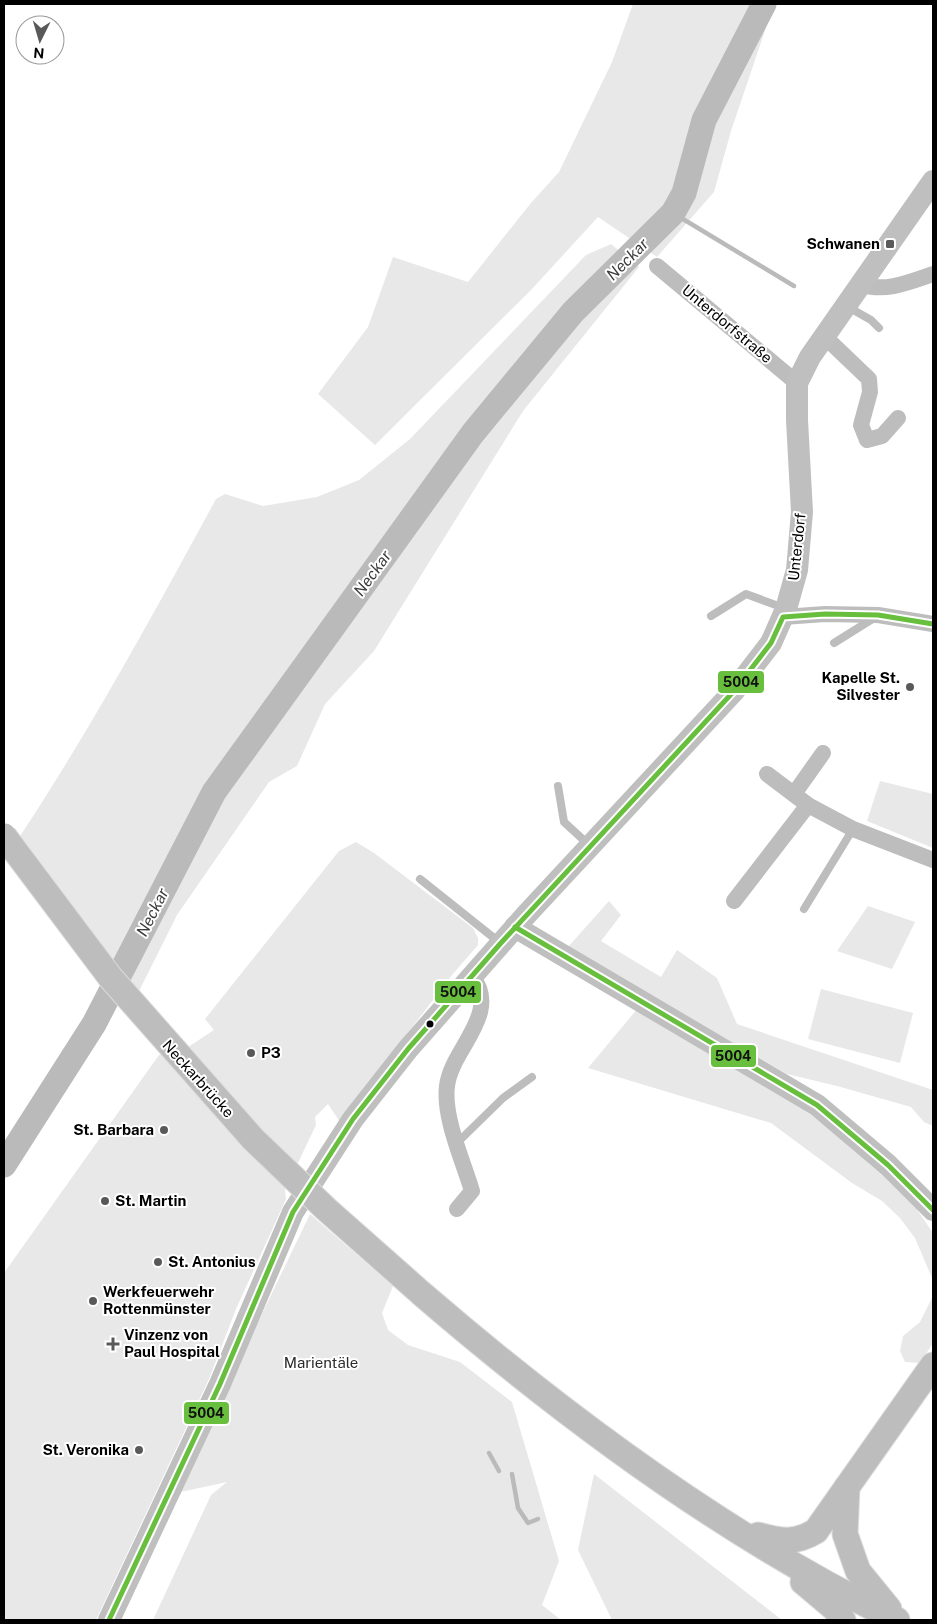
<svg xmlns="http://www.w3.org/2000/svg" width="937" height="1624" font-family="'Public Sans',sans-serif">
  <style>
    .green { fill: #e8e8e8 }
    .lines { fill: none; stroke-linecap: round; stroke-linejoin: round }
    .stream { stroke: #bababa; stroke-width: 4.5 }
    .river { stroke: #bababa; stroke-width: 25 }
    .primary-casing { stroke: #dbdbdb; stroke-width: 27 }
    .lane { stroke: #bdbdbd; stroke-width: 8 }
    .street { stroke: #bdbdbd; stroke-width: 16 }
    .secondary { stroke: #bfbfbf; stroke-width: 22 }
    .primary { stroke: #bdbdbd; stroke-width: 25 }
    .primary-bridge-casing { stroke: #dbdbdb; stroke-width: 27; stroke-linecap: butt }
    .primary-bridge { stroke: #bdbdbd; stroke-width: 25 }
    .bus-1-casing { stroke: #fff; stroke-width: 9 }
    .bus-1 { stroke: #68bf3d; stroke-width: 5 }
    .poi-dot { fill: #595959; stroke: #fff; stroke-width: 2 }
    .bus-dot { fill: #000; stroke: #fff; stroke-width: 2 }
    .labels { text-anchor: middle; stroke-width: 4; stroke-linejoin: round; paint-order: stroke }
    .poi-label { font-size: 15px; font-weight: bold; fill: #000; stroke: #fff; text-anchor: start }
    .street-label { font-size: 15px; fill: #000; stroke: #fff }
    .park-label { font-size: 15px; fill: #2c2c2c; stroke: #fff }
    .water-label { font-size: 16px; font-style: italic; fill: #3d3d3d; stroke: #fff }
    .line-badge { stroke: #fff; stroke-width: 2 }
    .pale-badge-label { font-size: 14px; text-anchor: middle; font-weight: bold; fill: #111 }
  </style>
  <rect width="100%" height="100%" fill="#fff"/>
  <g class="green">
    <path d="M 633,4 L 774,4 L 731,131 L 714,192 L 657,257 L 598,217 L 531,290 L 375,445 L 318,394 L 368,327 L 393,257 L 468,282 L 531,203 L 559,172 L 612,62 Z"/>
    <path d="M 611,244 L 639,267 L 523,411 L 374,651 L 325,704 L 297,766 L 269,782 L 177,915 L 138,993 L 20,836 C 92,727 154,613 216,499 L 225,494 L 263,506 L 317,497 L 359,480 L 410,439 L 586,255 Z"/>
    <path d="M 880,781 L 933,794 L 933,848 L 867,821 Z"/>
    <path d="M 356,842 L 374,853 L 473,928 L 478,938 L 478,945 L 452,975 L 340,1122 L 328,1104 L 315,1117 L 316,1125 L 285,1190 L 286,1199 L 236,1309 L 209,1379 L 96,1620 L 4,1620 L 4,1273 L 159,1055 L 185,1049 L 214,1030 L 205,1019 L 339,851 Z"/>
    <path d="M 609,901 L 621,915 L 601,941 L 661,977 L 677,950 L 717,978 L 737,1024 L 933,1090 L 933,1126 L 924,1122 L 911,1107 L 837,1086 L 787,1074 L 568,947 Z"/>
    <path d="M 868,906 L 915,922 L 892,969 L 837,951 Z"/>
    <path d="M 821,989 L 913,1013 L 900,1063 L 808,1039 Z"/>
    <path d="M 638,1008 L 804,1109 L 884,1173 L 916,1208 L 933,1233 L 933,1343 L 920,1363 L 905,1362 L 900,1351 L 903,1336 L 920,1322 L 932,1298 L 932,1278 L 915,1238 L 900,1218 L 882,1201 L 852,1183 L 771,1123 L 588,1068 Z"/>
    <path d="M 310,1214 L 393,1286 L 382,1313 L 388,1330 L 408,1345 L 460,1362 L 512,1402 L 559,1561 L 542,1605 L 561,1620 L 153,1620 L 211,1495 L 227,1482 L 176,1493 Z"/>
    <path d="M 594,1474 L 782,1620 L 612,1620 L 578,1550 Z"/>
  </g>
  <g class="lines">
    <g class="stream">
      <path d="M 673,213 L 794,286"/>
      <path d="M 489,1453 L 499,1471"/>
      <path d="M 512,1474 L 518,1508 L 528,1523 L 538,1519"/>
    </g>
    <path class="river" d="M 4,1165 L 94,1024 L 214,792 L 473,433 L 573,312 L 673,213 L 684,193 L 704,120 L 764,4"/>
    <g class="primary-casing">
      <g id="primary">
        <path d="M 422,1294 C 566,1418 726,1537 897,1620"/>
        <path d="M 847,1487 L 845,1534 L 858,1571 L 889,1609"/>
        <path d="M 758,1535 C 780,1541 795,1544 816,1531 L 933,1365"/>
        <path d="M 803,1582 L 835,1609 L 843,1620"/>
      </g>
    </g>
    <g class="lane">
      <path d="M 848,307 L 871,320 L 879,328"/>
      <path d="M 711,616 L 746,594 L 784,608"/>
      <path d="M 834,643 L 874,618"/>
      <path d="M 558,786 L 564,822 L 588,844"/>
      <path d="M 420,879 L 499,942"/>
      <path d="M 804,909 L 853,829"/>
      <path d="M 457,1143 L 503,1098 L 532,1077"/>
    </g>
    <g class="street">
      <path d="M 657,266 L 797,383"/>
      <path d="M 861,284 C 884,293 910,282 933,274"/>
      <path d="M 824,336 L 869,379 L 870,392 L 861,425 L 867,440 L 882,436 L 898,418"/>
      <path d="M 783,617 L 825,614 L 878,615 L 933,624"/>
      <path d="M 767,774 L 808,805 L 853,829 L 933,860"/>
      <path d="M 794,794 L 823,753"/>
      <path d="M 734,901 L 808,805"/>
      <path d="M 457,1209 L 472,1191 C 463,1161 443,1117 447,1086 C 451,1049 502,1014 472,976"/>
    </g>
    <g class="secondary">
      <path d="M 515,927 L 817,1105 L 888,1165 L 933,1210"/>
      <path d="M 109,1620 L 220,1384 L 293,1212 L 353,1119 L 408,1049 L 526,915 L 734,691 L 771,643 L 786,609 L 797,570 L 802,512 L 797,420 L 797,383 L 810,357 L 933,181"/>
    </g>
    <use href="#primary" class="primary"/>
    <g class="primary-bridge-casing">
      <path id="primary-bridge" d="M 4,836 L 110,977 L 253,1139 L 326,1209 L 422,1294"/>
    </g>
    <use href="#primary-bridge" class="primary-bridge"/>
    <g class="bus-1-casing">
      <g id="bus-1">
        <path d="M 515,927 L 817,1105 L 888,1165 L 933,1210"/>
        <path d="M 109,1620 L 220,1384 L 293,1212 L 353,1119 L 408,1049 L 500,944 L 734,691 L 771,643 L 783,617 L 825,614 L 878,615 L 933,624"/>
      </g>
    </g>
    <use href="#bus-1" class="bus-1"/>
  </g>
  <g class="poi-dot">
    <rect x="885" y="239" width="10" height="10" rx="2.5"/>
    <circle cx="910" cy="687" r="5"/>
    <circle cx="251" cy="1053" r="5"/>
    <circle cx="164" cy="1130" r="5"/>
    <circle cx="105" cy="1201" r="5"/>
    <circle cx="158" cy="1262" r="5"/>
    <circle cx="93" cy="1301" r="5"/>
    <path d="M110.5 1336.5h5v5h5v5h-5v5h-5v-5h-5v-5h5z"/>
    <circle cx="139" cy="1450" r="5"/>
  </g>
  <circle class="bus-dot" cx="430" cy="1024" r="4.5"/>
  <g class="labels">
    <g class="poi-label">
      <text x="880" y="249" text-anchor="end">Schwanen</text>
      <text x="900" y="683" text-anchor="end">Kapelle St.<tspan x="900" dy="17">Silvester</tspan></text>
      <text x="261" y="1058">P3</text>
      <text x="154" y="1135" text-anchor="end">St. Barbara</text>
      <text x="115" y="1206">St. Martin</text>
      <text x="168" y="1267">St. Antonius</text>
      <text x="103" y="1297">Werkfeuerwehr<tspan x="103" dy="17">Rottenmünster</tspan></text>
      <text x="124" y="1340">Vinzenz von<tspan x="124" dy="17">Paul Hospital</tspan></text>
      <text x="129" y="1455" text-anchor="end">St. Veronika</text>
    </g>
    <g class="street-label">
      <text transform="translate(727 324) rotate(40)" y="5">Unterdorfstraße</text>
      <text transform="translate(797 547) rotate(-84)" y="5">Unterdorf</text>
      <text transform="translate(198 1079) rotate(48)" y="5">Neckarbrücke</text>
    </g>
    <g class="park-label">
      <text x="321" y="1368">Marientäle</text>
    </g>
    <g class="water-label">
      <text transform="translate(627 259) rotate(-45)" y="6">Neckar</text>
      <text transform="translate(372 573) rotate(-54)" y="6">Neckar</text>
      <text transform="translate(152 912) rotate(-63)" y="6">Neckar</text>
    </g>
  </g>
  <g class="line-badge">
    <rect x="717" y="670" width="48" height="24" rx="5" fill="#68bf3d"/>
    <rect x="434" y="980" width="48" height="24" rx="5" fill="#68bf3d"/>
    <rect x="710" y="1044" width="47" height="24" rx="5" fill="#68bf3d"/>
    <rect x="183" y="1401" width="47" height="24" rx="5" fill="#68bf3d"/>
  </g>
  <g class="pale-badge-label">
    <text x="741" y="687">5004</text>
    <text x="458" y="997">5004</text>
    <text x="733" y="1061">5004</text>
    <text x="206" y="1418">5004</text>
  </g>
  <rect width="937" height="1624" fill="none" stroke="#000000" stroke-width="10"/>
  <g transform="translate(40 40) rotate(185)"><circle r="24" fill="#ffffff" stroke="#999999"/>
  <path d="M0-4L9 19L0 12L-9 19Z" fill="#595959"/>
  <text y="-8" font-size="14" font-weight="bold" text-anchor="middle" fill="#000000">N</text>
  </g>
</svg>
